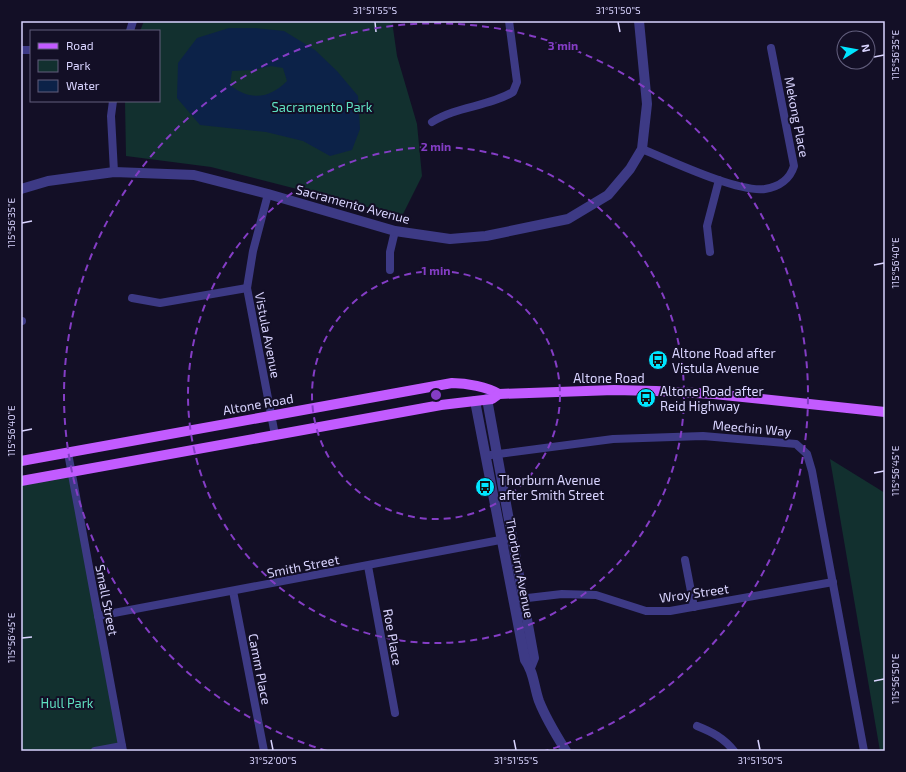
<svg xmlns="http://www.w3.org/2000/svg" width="906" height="772" font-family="'Exo 2',sans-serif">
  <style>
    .green { fill: #12302f }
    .water { fill: #0c2248; fill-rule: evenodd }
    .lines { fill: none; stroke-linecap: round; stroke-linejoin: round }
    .minor { stroke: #3d3a85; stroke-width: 8 }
    .tertiary { stroke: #3d3a85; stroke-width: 10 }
    .primary { stroke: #c25bff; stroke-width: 10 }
    .ticks { fill: none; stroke: #d9d4ff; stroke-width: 1.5 }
    .ring { fill: none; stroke: #843dc5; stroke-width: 2; stroke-dasharray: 7 5 }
    .labels { text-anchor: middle; stroke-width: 4; stroke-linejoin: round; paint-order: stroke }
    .park-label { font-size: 13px; fill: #5fe0c0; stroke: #130f26 }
    .street-label { font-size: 13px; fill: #d9d4ff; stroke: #130f26 }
    .poi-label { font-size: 13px; fill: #d9d4ff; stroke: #130f26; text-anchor: start }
    .centre { fill: #843dc5; stroke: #130f26; stroke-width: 2 }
    .ring-label { font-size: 12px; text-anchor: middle; font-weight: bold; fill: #843dc5; stroke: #130f26; stroke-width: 4; stroke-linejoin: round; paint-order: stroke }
    .neatline { fill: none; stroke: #d9d4ff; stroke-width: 1.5 }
    .ticks-label { font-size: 10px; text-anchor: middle; fill: #d9d4ff }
  </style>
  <rect width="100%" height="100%" fill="#130f26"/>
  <g class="green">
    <path d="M 144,21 L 392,21 L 397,56 L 417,124 L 422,176 L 402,216 L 211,167 L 126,156 L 125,101 L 159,101 L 159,31 L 140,31 Z"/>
    <path d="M 830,459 L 885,493 L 885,751 L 880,751 Z"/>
    <path d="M 71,472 L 122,746 L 95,751 L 21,751 L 21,481 Z"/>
  </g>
  <path class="water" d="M 229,28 L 255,28 L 284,31 L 315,50 L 337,71 L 358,96 L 360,129 L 352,150 L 330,156 L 303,141 L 266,132 L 200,125 L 177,98 L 178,63 L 197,38 ZM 271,66 L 283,68 L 287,81 C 269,99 250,101 230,85 L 232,71 L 253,70 Z"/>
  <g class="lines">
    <g class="minor">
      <path d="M 130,31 L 133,21"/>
      <path d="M 21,50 L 31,50"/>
      <path d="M 113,101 L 111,116 L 114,172"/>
      <path d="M 432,122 C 457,106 488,107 513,92 L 517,82 L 509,21"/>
      <path d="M 642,149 C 669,160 738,193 765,189 C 779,187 790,179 794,166 L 771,48"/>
      <path d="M 268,194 L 253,251 L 247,288 L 275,435"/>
      <path d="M 710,252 L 707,226 L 719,180"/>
      <path d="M 390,270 L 390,252 L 395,231"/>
      <path d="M 132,298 L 160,303 L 247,288"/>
      <path d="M 21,321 L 22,321"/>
      <path d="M 68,453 L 123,751"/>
      <path d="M 491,455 L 613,439 L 703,436 L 796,444 L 807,454 L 812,471 L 864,751"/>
      <path d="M 685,560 L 694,607"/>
      <path d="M 368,566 L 395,713"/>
      <path d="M 233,591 L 264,751"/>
      <path d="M 519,599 L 562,594 L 596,595 L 646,611 L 670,611 L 833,582"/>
      <path d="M 98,616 L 511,538"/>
      <path d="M 697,726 C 712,732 724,738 734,751"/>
      <path d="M 95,751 L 122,746"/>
    </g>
    <g class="tertiary">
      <path d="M 21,189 L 48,181 L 114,172 L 194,175 L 268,194 L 395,231 L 450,239 L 486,236 L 568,219 L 608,195 L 630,169 L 642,149 L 647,104 L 639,21"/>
      <path d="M 487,399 L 534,658 L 530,668"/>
      <path d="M 475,401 L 525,660 C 534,672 534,687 539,701 C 546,719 556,735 566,751"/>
    </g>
    <g class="primary">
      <path d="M 21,461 L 452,383 C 467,383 487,387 499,394"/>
      <path d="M 21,481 L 441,405 L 492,399 L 499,394 L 614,390 L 656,391 L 714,394 L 885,412"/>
    </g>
  </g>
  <path class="ticks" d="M 375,22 L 376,32M 618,22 L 620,32M 874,57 L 884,55M 22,223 L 32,221M 874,265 L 884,263M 22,431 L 32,429M 874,473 L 884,471M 22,638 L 32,637M 874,681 L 884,679M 271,740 L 273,750M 514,740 L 516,750M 758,740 L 760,750"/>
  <g class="ring">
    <circle cx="436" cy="395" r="124"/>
    <circle cx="436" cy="395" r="248"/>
    <path d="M327 751A372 372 0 1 1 545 751"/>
  </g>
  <defs>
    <g id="bus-disc" transform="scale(1)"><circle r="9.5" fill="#00e5ff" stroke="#130f26"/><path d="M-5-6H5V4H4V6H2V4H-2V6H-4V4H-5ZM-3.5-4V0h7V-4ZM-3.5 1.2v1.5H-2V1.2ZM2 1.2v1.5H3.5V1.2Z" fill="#111"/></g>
  </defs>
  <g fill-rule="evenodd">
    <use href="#bus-disc" x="658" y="360"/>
    <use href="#bus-disc" x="646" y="398"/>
    <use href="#bus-disc" x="485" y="487"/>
  </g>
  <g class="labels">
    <g class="park-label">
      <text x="322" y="112">Sacramento Park</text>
      <text x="67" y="708">Hull Park</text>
    </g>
    <g class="street-label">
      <text transform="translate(797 117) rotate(79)" y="5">Mekong Place</text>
      <text transform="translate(353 204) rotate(15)" y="5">Sacramento Avenue</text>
      <text transform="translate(268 335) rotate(79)" y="5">Vistula Avenue</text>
      <text x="609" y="383">Altone Road</text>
      <text transform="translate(258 404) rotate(-10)" y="5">Altone Road</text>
      <text transform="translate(752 428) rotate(5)" y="5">Meechin Way</text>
      <text transform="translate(303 566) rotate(-11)" y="5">Smith Street</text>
      <text transform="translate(520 568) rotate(79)" y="5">Thorburn Avenue</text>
      <text transform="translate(694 593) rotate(-8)" y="5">Wroy Street</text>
      <text transform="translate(107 600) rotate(79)" y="5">Small Street</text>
      <text transform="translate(393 637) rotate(80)" y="5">Roe Place</text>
      <text transform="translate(260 669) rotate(79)" y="5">Camm Place</text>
    </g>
    <g class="poi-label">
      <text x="672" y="358">Altone Road after<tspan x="672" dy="15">Vistula Avenue</tspan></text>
      <text x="660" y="396">Altone Road after<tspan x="660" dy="15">Reid Highway</tspan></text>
      <text x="499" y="485">Thorburn Avenue<tspan x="499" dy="15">after Smith Street</tspan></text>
    </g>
  </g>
  <circle cx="436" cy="395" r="6" class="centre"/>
  <g class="ring-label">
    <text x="563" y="50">3 min</text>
    <text x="436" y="151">2 min</text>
    <text x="436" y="275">1 min</text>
  </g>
  <rect width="906" height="772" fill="none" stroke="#130f26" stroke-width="44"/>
  <rect x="30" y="30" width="130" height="72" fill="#130f26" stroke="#625e7d"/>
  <rect x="38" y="43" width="20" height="6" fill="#c25bff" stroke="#625e7d"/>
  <text x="66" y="50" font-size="12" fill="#d9d4ff">Road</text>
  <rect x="38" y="60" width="20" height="12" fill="#12302f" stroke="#625e7d"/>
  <text x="66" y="70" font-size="12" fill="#d9d4ff">Park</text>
  <rect x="38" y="80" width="20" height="12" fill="#0c2248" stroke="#625e7d"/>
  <text x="66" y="90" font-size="12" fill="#d9d4ff">Water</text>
  <g transform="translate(856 50) rotate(79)"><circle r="19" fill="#130f26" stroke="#625e7d"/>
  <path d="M0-3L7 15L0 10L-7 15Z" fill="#00e5ff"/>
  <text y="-6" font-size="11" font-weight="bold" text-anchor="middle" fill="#d9d4ff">N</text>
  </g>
  <rect x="22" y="22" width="862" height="728" class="neatline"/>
  <g class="ticks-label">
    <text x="375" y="14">31°51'55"S</text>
    <text x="618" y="14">31°51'50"S</text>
    <text transform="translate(895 55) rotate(-90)" y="4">115°56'35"E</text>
    <text transform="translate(11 223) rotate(-90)" y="4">115°56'35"E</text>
    <text transform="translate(895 263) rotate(-90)" y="4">115°56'40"E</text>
    <text transform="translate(11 431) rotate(-90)" y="4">115°56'40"E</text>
    <text transform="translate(895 471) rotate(-90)" y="4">115°56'45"E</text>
    <text transform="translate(11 638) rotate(-90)" y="4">115°56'45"E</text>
    <text transform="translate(895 679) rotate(-90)" y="4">115°56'50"E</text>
    <text x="273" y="764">31°52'00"S</text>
    <text x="516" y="764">31°51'55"S</text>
    <text x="760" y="764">31°51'50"S</text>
  </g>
</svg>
